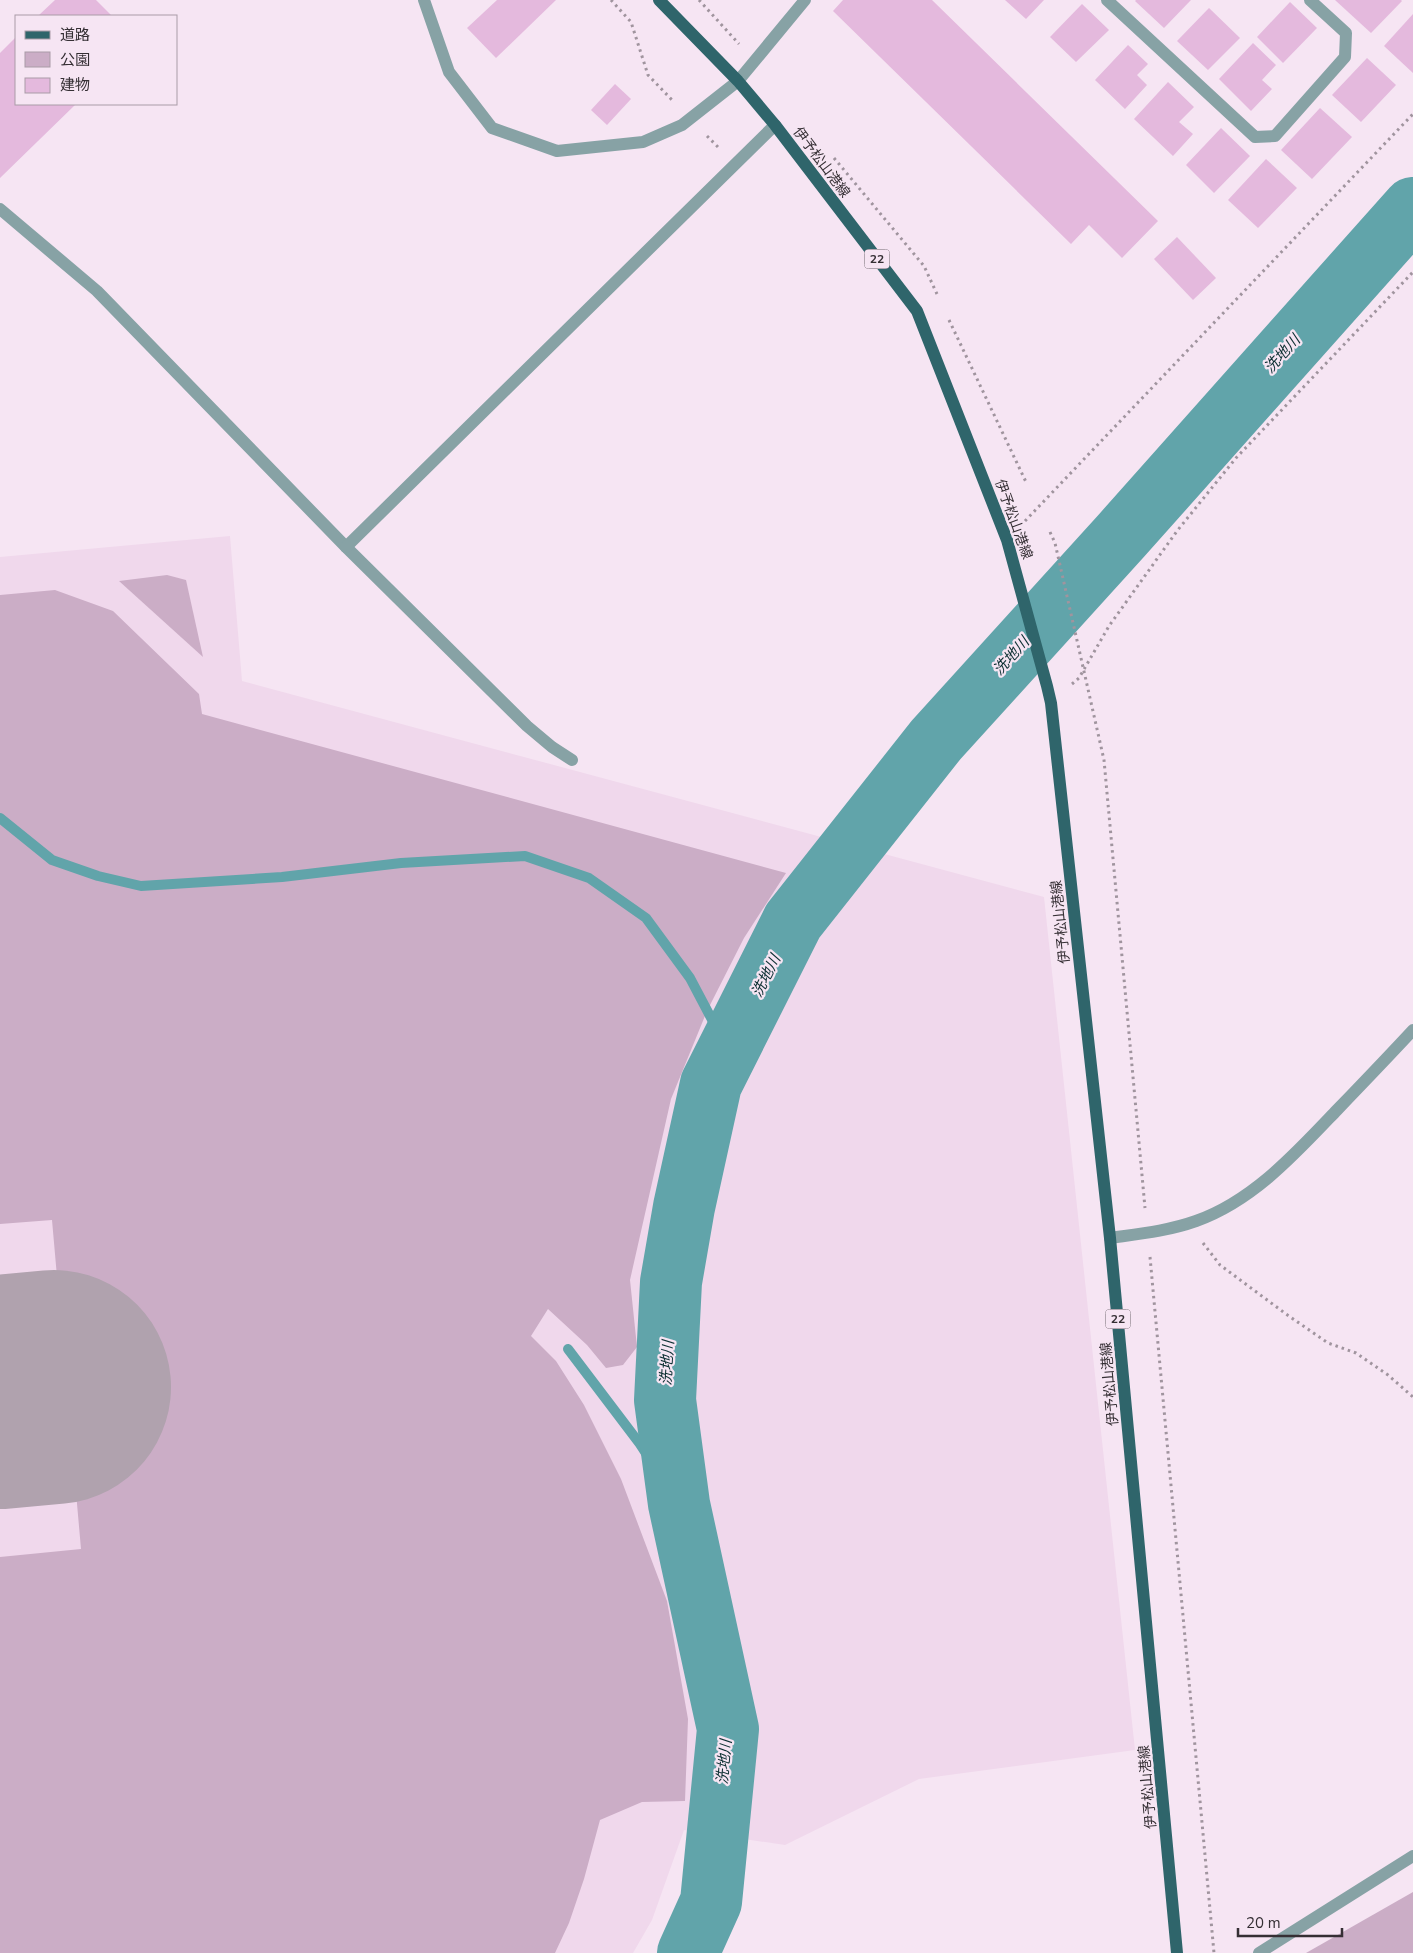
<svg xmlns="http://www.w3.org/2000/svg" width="1413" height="1953" font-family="'Nunito Sans','Noto Sans JP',sans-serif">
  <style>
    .built { fill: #f0d8ec }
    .green { fill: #cbadc6 }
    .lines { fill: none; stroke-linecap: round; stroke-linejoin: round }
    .stream { stroke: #61a4aa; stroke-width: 10 }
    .river { stroke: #61a4aa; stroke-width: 62 }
    .runway { stroke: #b0a2ae; stroke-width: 234 }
    .building { fill: #e4b9dd }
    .path { stroke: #a0949e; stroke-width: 3; stroke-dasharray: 2.5 4; stroke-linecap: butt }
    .minor { stroke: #87a2a5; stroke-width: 12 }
    .major { stroke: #2f656b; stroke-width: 12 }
    .labels { text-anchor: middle; stroke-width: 4.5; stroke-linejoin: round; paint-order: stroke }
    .shield { fill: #f6e5f3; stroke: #6f666d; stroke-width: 1 }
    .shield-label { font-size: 12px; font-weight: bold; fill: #352f34 }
    .street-label { font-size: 14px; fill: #352f34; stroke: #f6e5f3 }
    .water-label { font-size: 15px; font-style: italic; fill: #0c2f32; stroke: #f6e5f3 }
  </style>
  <rect width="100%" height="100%" fill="#f6e5f3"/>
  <path class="built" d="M 230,536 L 242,681 L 1044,897 L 1135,1750 L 919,1779 L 785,1845 L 684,1830 L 652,1920 L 633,1953 L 0,1953 L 0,557 Z"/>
  <g class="green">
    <path d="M 167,575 L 186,580 L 203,657 L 119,581 Z"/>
    <path d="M 55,590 L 113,611 L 199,694 L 202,714 L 786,873 L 744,938 L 707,1011 L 671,1099 L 630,1280 L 637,1347 L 623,1365 L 606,1368 L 587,1345 L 548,1309 L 531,1336 L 556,1361 L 584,1405 L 621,1479 L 667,1601 L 688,1719 L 685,1801 L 642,1802 L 600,1820 L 584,1879 L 569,1923 L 555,1953 L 0,1953 L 0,1557 L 81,1549 L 52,1220 L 0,1224 L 0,595 Z"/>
    <path d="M 1413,1892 L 1413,1953 L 1306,1953 Z"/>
  </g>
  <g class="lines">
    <g class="stream">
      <path d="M 0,818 L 52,860 L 98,876 L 141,886 L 282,877 L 401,863 L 525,856 L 589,878 L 646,918 L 690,978 L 728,1050"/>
      <path d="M 568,1349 L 640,1444 L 679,1504"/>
    </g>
    <path class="river" d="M 688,1953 L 711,1902 L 728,1729 L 679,1504 L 665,1400 L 671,1282 L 684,1207 L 711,1084 L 793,921 L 936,740 L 1122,535 L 1413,208"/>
    <path class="runway" d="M 0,1392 L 54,1387"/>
  </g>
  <g class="building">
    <path d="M 55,0 L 96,0 L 112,16 L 38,16 Z"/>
    <path d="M 497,0 L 556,0 L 496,58 L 467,28 Z"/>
    <path d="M 843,0 L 932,0 L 1158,221 L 1122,258 L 1089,225 L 1071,244 L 833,11 Z"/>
    <path d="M 1005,0 L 1044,0 L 1026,19 Z"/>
    <path d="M 1136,0 L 1191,0 L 1164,28 L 1135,1 Z"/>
    <path d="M 1335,0 L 1401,0 L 1402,1 L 1371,33 Z"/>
    <path d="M 1290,2 L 1317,28 L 1283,63 L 1257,37 Z"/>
    <path d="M 1082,4 L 1109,30 L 1076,62 L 1050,37 Z"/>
    <path d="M 1209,8 L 1240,38 L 1208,70 L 1177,41 Z"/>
    <path d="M 1413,14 L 1413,73 L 1384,46 Z"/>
    <path d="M 16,37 L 16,104 L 76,104 L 0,178 L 0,53 Z"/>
    <path d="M 1253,43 L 1276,65 L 1262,80 L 1272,89 L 1251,111 L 1219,79 Z"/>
    <path d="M 1128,45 L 1148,64 L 1137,75 L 1147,85 L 1125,109 L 1095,80 Z"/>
    <path d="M 1367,58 L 1396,85 L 1361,122 L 1332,95 Z"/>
    <path d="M 1168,82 L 1194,107 L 1179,122 L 1193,134 L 1173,156 L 1134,119 Z"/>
    <path d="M 615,84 L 631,99 L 607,125 L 591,110 Z"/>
    <path d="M 1320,108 L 1352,137 L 1312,179 L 1281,150 Z"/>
    <path d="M 1221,128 L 1250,156 L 1214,193 L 1186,165 Z"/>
    <path d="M 1266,159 L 1297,188 L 1258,228 L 1228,200 Z"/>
    <path d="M 1177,237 L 1216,278 L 1193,300 L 1154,259 Z"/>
  </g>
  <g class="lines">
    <g class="path">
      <path d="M 611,0 L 631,22 L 648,75 L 673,101"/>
      <path d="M 699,0 L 739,44"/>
      <path d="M 707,136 L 719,148"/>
      <path d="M 834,158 L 924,266 L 937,294"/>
      <path d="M 949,320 L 1026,482"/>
      <path d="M 1025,521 L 1413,114"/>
      <path d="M 1050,532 L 1055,543 L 1104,760 L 1145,1208"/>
      <path d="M 1072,684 L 1079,678 L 1109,626 L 1177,531 L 1236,458 L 1413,272"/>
      <path d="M 1203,1243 L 1220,1265 L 1286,1314 L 1328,1343 L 1356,1353 L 1388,1375 L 1413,1397"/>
      <path d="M 1150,1257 L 1214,1953"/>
    </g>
    <g class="minor">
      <path d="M 424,0 L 449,72 L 492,128 L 557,151 L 643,142 L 682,125 L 738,81 L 805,0"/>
      <path d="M 1107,0 L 1255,137 L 1275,136 L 1345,57 L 1346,33 L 1310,0"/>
      <path d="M 0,209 L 97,291 L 346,547 L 527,726 L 552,747 L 572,760"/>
      <path d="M 346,547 L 775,125"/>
      <path d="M 1110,1238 C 1138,1234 1168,1231 1196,1221 C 1253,1201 1296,1153 1337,1110 C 1363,1083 1388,1057 1413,1030"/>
      <path d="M 1259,1953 L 1413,1856"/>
    </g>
    <path class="major" d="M 659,0 L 738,81 L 775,125 L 917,311 L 1007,540 L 1047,686 L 1051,703 L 1110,1238 L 1177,1953"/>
  </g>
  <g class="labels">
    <g class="shield">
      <rect x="864.5" y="249.5" width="25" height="19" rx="4"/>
      <rect x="1105.5" y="1309.5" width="25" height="19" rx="4"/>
    </g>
    <g class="shield-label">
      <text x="877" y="263">22</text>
      <text x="1118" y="1323">22</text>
    </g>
    <g class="street-label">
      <text transform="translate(822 162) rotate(53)" y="5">伊予松山港線</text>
      <text transform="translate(1014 519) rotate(70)" y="5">伊予松山港線</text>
      <text transform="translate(1060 922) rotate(-96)" y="5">伊予松山港線</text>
      <text transform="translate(1109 1384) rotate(-95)" y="5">伊予松山港線</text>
      <text transform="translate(1147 1787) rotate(-95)" y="5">伊予松山港線</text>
    </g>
    <g class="water-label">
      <text transform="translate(1282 354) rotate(-48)" y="5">洗地川</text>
      <text transform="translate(1011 656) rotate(-48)" y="5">洗地川</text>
      <text transform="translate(766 976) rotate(-63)" y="5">洗地川</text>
      <text transform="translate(667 1363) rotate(-87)" y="5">洗地川</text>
      <text transform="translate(724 1762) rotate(-85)" y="5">洗地川</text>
    </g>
  </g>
  <rect x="15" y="15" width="162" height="90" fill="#f6e5f3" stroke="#a99ca7"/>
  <rect x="25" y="31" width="25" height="8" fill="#2f656b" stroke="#a99ca7"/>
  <text x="60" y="40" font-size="15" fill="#352f34">道路</text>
  <rect x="25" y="52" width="25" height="15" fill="#cbadc6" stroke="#a99ca7"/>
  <text x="60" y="65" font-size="15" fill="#352f34">公園</text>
  <rect x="25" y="78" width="25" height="15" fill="#e4b9dd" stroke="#a99ca7"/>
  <text x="60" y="90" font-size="15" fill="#352f34">建物</text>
  <path d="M1238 1928v8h104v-8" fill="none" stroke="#352f34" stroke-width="2.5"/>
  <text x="1246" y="1928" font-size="15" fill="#352f34" stroke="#f6e5f3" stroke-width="4" paint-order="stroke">20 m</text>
</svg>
